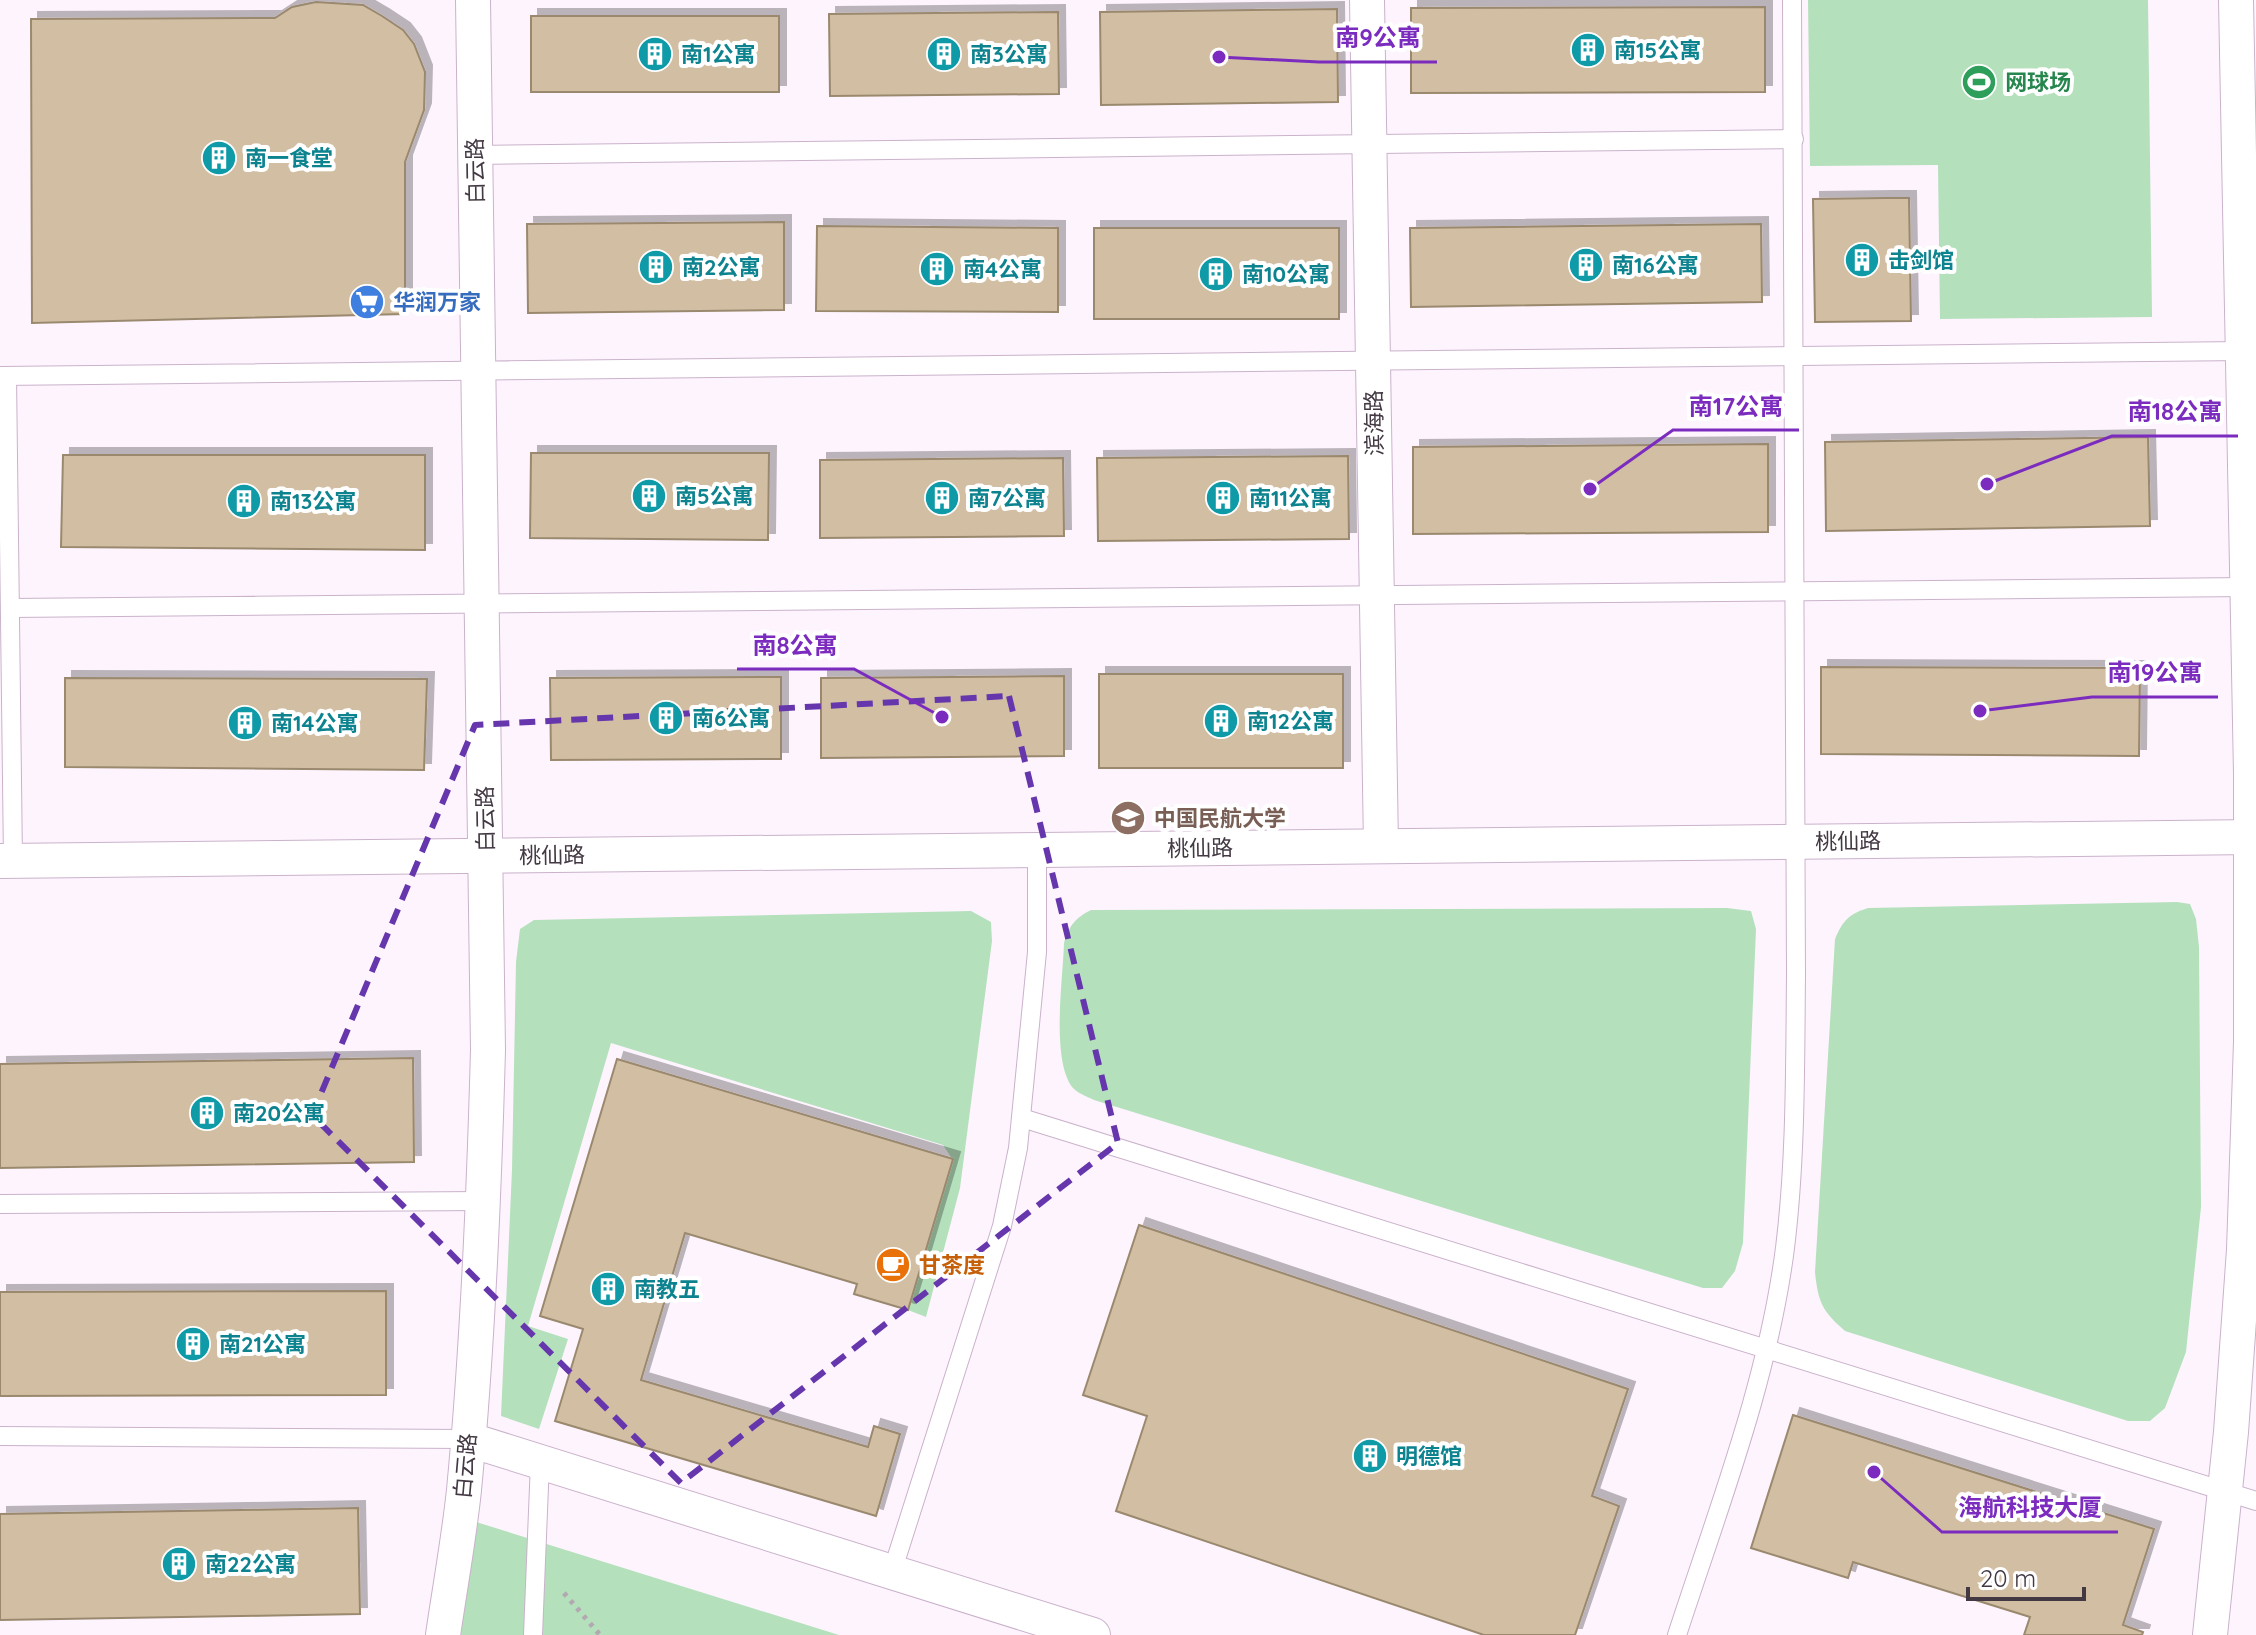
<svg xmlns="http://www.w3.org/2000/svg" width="2256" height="1635" font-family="Quicksand,'Noto Sans SC',sans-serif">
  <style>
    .green { fill: #b5e0bc }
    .building { fill: #d2bfa3; stroke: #9a896e; stroke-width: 2; filter: url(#shadow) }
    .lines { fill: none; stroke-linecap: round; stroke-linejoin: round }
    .service-casing { stroke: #cab2cb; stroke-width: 20 }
    .minor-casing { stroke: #cab2cb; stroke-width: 36 }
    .path { stroke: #b2a8b2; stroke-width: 5; stroke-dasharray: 4 6; stroke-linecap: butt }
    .service { stroke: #fff; stroke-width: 18 }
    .minor { stroke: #fff; stroke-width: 34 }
    .marked { fill: none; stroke: #6636ad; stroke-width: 6; stroke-dasharray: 16 10; stroke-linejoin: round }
    .labels { text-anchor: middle; stroke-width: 8; stroke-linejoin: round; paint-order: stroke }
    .culture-label { font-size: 22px; font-weight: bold; fill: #0d838f; stroke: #fff; text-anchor: start }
    .leisure-label { font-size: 22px; font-weight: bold; fill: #27864d; stroke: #fff; text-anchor: start }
    .street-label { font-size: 22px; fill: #433943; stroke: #fff }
    .shop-label { font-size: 22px; font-weight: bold; fill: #366cbe; stroke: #fff; text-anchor: start }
    .education-label { font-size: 22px; font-weight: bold; fill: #785e54; stroke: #fff; text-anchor: start }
    .food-label { font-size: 22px; font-weight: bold; fill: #c56008; stroke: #fff; text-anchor: start }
    .leader { fill: none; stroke: #7b2cbf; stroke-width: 3 }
    .callout-dot { fill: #7b2cbf; stroke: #fff; stroke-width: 3 }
    .callout-label { font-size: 24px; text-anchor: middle; font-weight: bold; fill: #7b2cbf; stroke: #fff; stroke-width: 8; stroke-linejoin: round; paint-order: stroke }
  </style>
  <defs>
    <filter id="shadow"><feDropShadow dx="7" dy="-7" stdDeviation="0" flood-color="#0004"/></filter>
  </defs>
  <rect width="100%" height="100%" fill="#fef4fe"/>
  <g class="green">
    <path d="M 1808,0 L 2148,0 L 2152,317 L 1940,319 L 1938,165 L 1810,166 Z"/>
    <path d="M 2177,902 L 2190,904 L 2196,919 L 2199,947 L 2201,1207 L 2186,1352 L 2165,1408 L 2150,1421 L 2128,1421 L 1845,1331 C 1822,1311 1818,1302 1815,1272 L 1835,939 C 1843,920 1849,914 1868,908 Z"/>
    <path d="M 1727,908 L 1751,911 L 1756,929 L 1743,1243 L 1735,1271 L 1722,1288 L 1703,1288 L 1094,1100 C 1086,1096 1077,1093 1072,1087 C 1051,1058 1063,979 1064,943 C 1069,926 1075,918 1091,910 Z"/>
    <path d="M 971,911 L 991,922 L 992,941 L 960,1188 L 926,1317 L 908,1310 L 953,1160 L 943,1145 L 611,1043 L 528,1326 L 568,1339 L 539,1429 L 501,1416 L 512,1170 L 516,962 L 520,929 L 534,920 Z"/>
    <path d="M 473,1521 L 839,1635 L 461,1635 Z"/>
  </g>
  <g class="building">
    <path d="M 316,2 L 363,5 L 382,16 L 403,30 L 414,44 L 425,72 L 424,110 L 405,162 L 405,314 L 32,323 L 31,19 L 275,18 L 292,7 Z"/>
    <path d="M 1765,7 L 1765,92 L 1411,93 L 1411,8 Z"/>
    <path d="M 1337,9 L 1338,102 L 1101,105 L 1100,12 Z"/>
    <path d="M 1058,12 L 1059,94 L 830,96 L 829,14 Z"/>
    <rect x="531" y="16" width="248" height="76"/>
    <path d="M 1885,198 L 1909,198 L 1911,321 L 1815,322 L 1813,199 Z"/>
    <path d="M 784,222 L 784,310 L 528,313 L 527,224 Z"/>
    <path d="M 1761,224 L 1762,302 L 1411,307 L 1410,228 Z"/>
    <path d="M 817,226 L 1058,228 L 1058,312 L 816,311 Z"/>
    <rect x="1094" y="228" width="245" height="91"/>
    <path d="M 2148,437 L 2150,526 L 1826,531 L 1825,442 Z"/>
    <path d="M 1768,444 L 1768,532 L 1413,534 L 1413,447 Z"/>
    <path d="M 531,453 L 769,453 L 768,540 L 530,538 Z"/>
    <path d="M 63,455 L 425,455 L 425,550 L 61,547 Z"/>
    <path d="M 1348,456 L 1349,539 L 1098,541 L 1097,458 Z"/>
    <path d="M 1063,458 L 1064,536 L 820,538 L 820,460 Z"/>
    <path d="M 1821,667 L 2140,668 L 2139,756 L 1821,754 Z"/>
    <rect x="1099" y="674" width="244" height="94"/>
    <path d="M 1064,676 L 1064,756 L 821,758 L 821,678 Z"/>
    <path d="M 781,677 L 781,759 L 551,760 L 550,678 Z"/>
    <path d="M 65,678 L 427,679 L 424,770 L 65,767 Z"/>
    <path d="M 413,1058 L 414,1162 L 0,1168 L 0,1064 Z"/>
    <path d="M 617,1059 L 953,1159 L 908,1310 L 854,1294 L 857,1284 L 685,1233 L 641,1380 L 868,1447 L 874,1426 L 900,1434 L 876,1516 L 555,1421 L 583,1329 L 540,1316 Z"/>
    <path d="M 1139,1225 L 1628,1389 L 1592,1496 L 1619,1506 L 1575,1635 L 1484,1635 L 1116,1511 L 1147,1416 L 1083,1395 Z"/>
    <path d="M 386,1291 L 386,1395 L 0,1396 L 0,1292 Z"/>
    <path d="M 1793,1415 L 2154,1529 L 2123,1625 L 2143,1632 L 2142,1635 L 2024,1635 L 2030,1617 L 1853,1562 L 1848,1578 L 1751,1548 Z"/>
    <path d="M 358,1508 L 360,1614 L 0,1620 L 0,1514 Z"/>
  </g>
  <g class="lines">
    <g class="service-casing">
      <g id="service">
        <path d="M 475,155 L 1794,139"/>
        <path d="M 0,376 L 2243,351"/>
        <path d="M 7,376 L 13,861"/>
        <path d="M 10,608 L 2248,587"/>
        <path d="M 1022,1118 L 2256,1501"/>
        <path d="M 0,1204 L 483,1201"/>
        <path d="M 0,1436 L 467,1439"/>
        <path d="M 892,1572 L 1002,1226 L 1018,1148 L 1037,952 L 1037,850"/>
        <path d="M 533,1635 L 540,1462"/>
        <path d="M 1677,1635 C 1718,1509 1768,1381 1785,1248 C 1796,1159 1795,1065 1796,975 L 1792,0"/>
      </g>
    </g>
    <g class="minor-casing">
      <g id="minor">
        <path d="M 1367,0 L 1381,846"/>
        <path d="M 0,861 L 2256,837"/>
        <path d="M 467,1439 L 1093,1635"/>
        <path d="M 443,1635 C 450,1587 459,1538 464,1490 C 478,1344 484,1197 488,1050 L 473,0"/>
        <path d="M 2210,1635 L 2231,1432 L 2244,1250 L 2251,1042 L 2251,774 L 2236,0"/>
      </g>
    </g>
    <path class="path" d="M 564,1593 L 600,1635"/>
    <use href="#service" class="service"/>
    <use href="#minor" class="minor"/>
  </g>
  <path class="marked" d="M 1009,696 L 1118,1143 L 681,1483 L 312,1115 L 475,725 Z"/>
  <defs>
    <g id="building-disc" transform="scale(1.8)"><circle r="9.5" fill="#0f9aa8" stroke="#fff"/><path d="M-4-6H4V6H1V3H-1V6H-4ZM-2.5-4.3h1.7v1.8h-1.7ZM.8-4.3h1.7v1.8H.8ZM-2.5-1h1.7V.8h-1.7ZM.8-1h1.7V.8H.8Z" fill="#fff"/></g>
    <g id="stadium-disc" transform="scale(1.8)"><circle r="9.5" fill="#2e9e5b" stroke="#fff"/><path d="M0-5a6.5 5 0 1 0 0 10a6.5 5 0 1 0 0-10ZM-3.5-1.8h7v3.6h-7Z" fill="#fff"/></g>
    <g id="supermarket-disc" transform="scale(1.8)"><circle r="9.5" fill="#3f7fe0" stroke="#fff"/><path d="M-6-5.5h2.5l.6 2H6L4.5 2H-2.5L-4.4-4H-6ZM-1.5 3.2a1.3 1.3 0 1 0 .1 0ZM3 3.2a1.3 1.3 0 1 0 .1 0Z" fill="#fff"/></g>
    <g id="university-disc" transform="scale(1.8)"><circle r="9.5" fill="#8d6e63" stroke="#fff"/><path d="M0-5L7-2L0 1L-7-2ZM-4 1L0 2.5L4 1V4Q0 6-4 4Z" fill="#fff"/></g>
    <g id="cafe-disc" transform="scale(1.8)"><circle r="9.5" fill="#e8710a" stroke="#fff"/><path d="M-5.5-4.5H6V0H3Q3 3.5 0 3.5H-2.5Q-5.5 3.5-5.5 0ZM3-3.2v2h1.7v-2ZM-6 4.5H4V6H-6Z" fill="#fff"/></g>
  </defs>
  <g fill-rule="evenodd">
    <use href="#building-disc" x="1588" y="50"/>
    <use href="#building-disc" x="655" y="54"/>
    <use href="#building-disc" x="944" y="54"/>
    <use href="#stadium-disc" x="1979" y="82"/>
    <use href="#building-disc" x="219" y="158"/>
    <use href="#building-disc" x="1862" y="260"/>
    <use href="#building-disc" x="1586" y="265"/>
    <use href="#building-disc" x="656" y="267"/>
    <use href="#building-disc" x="937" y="269"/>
    <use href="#building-disc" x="1216" y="274"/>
    <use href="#supermarket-disc" x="367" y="302"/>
    <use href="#building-disc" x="649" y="496"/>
    <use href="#building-disc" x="942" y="498"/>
    <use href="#building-disc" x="1223" y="498"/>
    <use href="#building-disc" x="244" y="501"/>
    <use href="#building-disc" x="666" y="718"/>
    <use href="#building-disc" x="1221" y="721"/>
    <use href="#building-disc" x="245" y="723"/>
    <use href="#university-disc" x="1128" y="818"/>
    <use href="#building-disc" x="207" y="1113"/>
    <use href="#cafe-disc" x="893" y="1265"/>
    <use href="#building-disc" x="608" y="1289"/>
    <use href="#building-disc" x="193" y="1344"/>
    <use href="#building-disc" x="1370" y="1456"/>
    <use href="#building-disc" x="179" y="1564"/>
  </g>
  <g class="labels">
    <g class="culture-label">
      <text x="1614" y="58">南15公寓</text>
      <text x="681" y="62">南1公寓</text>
      <text x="970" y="62">南3公寓</text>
      <text x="245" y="166">南一食堂</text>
      <text x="1888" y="268">击剑馆</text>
      <text x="1612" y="273">南16公寓</text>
      <text x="682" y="275">南2公寓</text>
      <text x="963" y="277">南4公寓</text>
      <text x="1242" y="282">南10公寓</text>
      <text x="675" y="504">南5公寓</text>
      <text x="968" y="506">南7公寓</text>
      <text x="1249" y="506">南11公寓</text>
      <text x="270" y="509">南13公寓</text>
      <text x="692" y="726">南6公寓</text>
      <text x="1247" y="729">南12公寓</text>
      <text x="271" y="731">南14公寓</text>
      <text x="233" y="1121">南20公寓</text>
      <text x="634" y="1297">南教五</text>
      <text x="219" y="1352">南21公寓</text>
      <text x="1396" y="1464">明德馆</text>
      <text x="205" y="1572">南22公寓</text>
    </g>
    <g class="leisure-label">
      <text x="2005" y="90">网球场</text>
    </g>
    <g class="street-label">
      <text transform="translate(475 171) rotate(-91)" y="8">白云路</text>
      <text transform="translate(1374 423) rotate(-91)" y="8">滨海路</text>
      <text transform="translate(485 819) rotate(-91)" y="8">白云路</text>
      <text transform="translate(1848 841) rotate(-1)" y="8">桃仙路</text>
      <text transform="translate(1200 848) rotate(-1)" y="8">桃仙路</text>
      <text transform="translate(552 855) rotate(-1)" y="8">桃仙路</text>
      <text transform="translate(465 1466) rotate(-85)" y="8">白云路</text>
    </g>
    <g class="shop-label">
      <text x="393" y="310">华润万家</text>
    </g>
    <g class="education-label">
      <text x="1154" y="826">中国民航大学</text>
    </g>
    <g class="food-label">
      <text x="919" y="1273">甘茶度</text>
    </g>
  </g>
  <path class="leader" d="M1219 57L1319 62H1437M1590 489L1673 430H1799M1987 484L2112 436H2238M942 717L854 669H737M1980 711L2092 697H2218M1874 1472L1942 1532H2118"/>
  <g class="callout-dot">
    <circle cx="1219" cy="57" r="8"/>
    <circle cx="1590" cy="489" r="8"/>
    <circle cx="1987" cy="484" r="8"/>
    <circle cx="942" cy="717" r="8"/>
    <circle cx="1980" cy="711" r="8"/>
    <circle cx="1874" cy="1472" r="8"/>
  </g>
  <g class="callout-label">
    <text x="1378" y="46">南9公寓</text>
    <text x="1736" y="415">南17公寓</text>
    <text x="2175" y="420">南18公寓</text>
    <text x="795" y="654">南8公寓</text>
    <text x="2155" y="681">南19公寓</text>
    <text x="2030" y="1516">海航科技大厦</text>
  </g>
  <path d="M1968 1587v12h116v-12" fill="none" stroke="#433943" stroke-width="4"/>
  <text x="1980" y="1587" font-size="24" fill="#433943" stroke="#ffffff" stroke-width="6" paint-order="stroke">20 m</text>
</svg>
